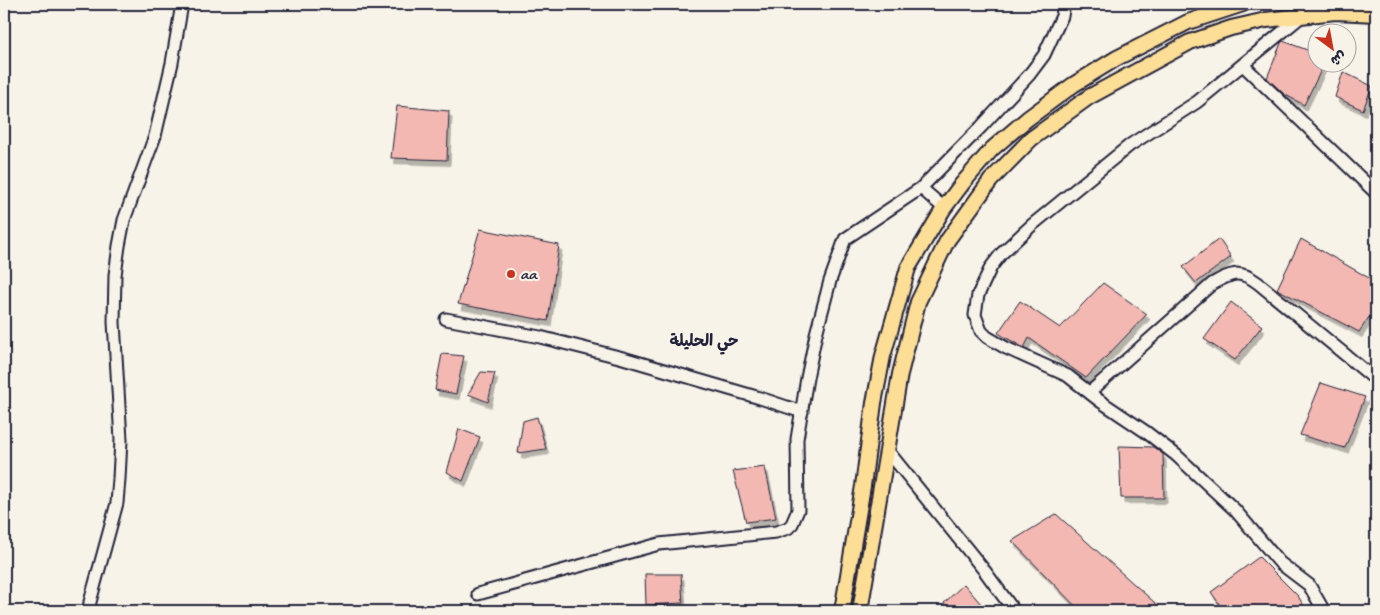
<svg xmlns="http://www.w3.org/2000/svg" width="1380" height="615" font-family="'Gochi Hand','Playpen Sans Arabic',sans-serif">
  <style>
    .building { fill: #f3b8b1; stroke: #22223b; filter: url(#shadow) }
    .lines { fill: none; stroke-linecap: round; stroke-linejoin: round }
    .minor-casing { stroke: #22223b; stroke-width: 15 }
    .major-casing { stroke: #22223b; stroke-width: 18 }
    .minor { stroke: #f7f3e8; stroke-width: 11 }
    .major { stroke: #fdde96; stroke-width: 14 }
    .poi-dot { fill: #c8321e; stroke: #f7f3e8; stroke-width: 2 }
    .labels { text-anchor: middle; stroke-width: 4.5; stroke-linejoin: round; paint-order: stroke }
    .poi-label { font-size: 15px; fill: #22223b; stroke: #f7f3e8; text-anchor: start }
    .neighbourhood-label { font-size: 16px; font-weight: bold; fill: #22223b; stroke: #f7f3e8 }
  </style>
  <defs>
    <filter id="shadow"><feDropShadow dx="3" dy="5.5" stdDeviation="0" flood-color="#0004"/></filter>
  </defs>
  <rect width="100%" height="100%" fill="#f7f3e8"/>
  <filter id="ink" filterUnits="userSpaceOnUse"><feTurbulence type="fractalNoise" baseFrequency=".02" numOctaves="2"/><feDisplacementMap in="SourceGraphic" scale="10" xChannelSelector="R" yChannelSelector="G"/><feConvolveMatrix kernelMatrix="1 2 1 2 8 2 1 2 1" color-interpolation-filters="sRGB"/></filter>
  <g filter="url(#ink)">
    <g class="building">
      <path d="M 1283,41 L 1318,54 L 1318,62 L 1325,62 L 1304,105 L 1284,94 L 1267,78 L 1281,43 Z"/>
      <path d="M 1343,72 L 1372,86 L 1363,110 L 1335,97 Z"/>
      <path d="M 397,106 L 449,111 L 447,160 L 391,158 Z"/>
      <path d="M 480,229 L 559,245 L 548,321 L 458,304 Z"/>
      <path d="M 1219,239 L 1231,257 L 1196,283 L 1183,267 Z"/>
      <path d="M 1301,239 L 1376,282 L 1376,307 L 1359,332 L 1277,289 Z"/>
      <path d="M 1103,283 L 1147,314 L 1086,378 L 1029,338 L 1024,348 L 998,333 L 1020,301 L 1060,328 Z"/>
      <path d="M 1231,302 L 1262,326 L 1235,360 L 1204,339 Z"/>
      <path d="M 442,354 L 464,356 L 456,394 L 435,390 Z"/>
      <path d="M 481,372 L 495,373 L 488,402 L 468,394 Z"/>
      <path d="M 1321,383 L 1365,397 L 1345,448 L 1300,435 Z"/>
      <path d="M 537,417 L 546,449 L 518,453 L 523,421 Z"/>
      <path d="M 459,429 L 480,437 L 463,481 L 447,472 Z"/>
      <path d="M 1119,446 L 1153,447 L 1163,454 L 1164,498 L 1121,498 Z"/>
      <path d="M 765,467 L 776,518 L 746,522 L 733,471 Z"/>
      <path d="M 1056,514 L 1164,611 L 1080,611 L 1012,541 Z"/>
      <path d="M 1259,557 L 1298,596 L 1307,611 L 1224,611 L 1211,592 Z"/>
      <path d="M 645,574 L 681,574 L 683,603 L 646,605 Z"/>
      <path d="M 964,584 L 987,611 L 951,611 L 944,603 Z"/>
    </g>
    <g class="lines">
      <g class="minor-casing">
        <g id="minor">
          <path d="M 1303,15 L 1197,102 L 1130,145 L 1032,225 L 1001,254 L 991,267 L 978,295 L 975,315 L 981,331 L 987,337 L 1006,348 L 1068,376 L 1100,401 L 1146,432 L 1176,455 L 1235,510 L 1280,563 L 1309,585 L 1324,611"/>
          <path d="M 1243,65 L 1376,193"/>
          <path d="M 921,188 L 944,208"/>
          <path d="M 446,319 L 540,337 L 623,358 L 760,398 L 802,412"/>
          <path d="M 1090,392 L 1212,284 C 1232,273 1239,269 1258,283 L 1376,380"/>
          <path d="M 887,450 L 984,570 L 1014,611"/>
          <path d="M 478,594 L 659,544 L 776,532 L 788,528 L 792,524 L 798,510 L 797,439 L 807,378 L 816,334 L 830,281 L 845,239 L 921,188 L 981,127 L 1029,75 L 1044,55 L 1062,16 L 1064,4"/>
          <path d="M 89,611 L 90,602 L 117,503 L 119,479 L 121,440 L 114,322 L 115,275 L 119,246 L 124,220 L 155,136 L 172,63 L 182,4"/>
        </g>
      </g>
      <g class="major-casing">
        <g id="major">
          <path d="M 842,611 L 863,486 L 874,403 L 883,356 L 908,268 L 944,208 L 962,184 L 992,149 L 1027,119 L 1073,85 L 1117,58 L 1188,22 L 1243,4"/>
          <path d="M 860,611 L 900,374 L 918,302 L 947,241 L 991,180 L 1031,139 L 1089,97 L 1190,42 L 1231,28 L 1266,20 L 1335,12 L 1376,14"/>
        </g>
      </g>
      <use href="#minor" class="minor"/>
      <use href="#major" class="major"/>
    </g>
  </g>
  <circle class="poi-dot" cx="511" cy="274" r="5"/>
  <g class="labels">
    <g class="poi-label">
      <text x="521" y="279">aa</text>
    </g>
    <g class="neighbourhood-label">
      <text x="704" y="346">حي الحليلة</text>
    </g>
  </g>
  <rect width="1380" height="615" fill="none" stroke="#f7f3e8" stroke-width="20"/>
  <rect x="10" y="10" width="1360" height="595" fill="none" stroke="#22223b" stroke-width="2" filter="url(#ink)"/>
  <g transform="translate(1332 48) rotate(148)"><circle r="24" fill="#f7f3e8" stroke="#a29fa3"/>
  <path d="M0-4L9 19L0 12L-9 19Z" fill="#c8321e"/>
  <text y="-8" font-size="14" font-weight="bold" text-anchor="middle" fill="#22223b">ش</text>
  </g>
</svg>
